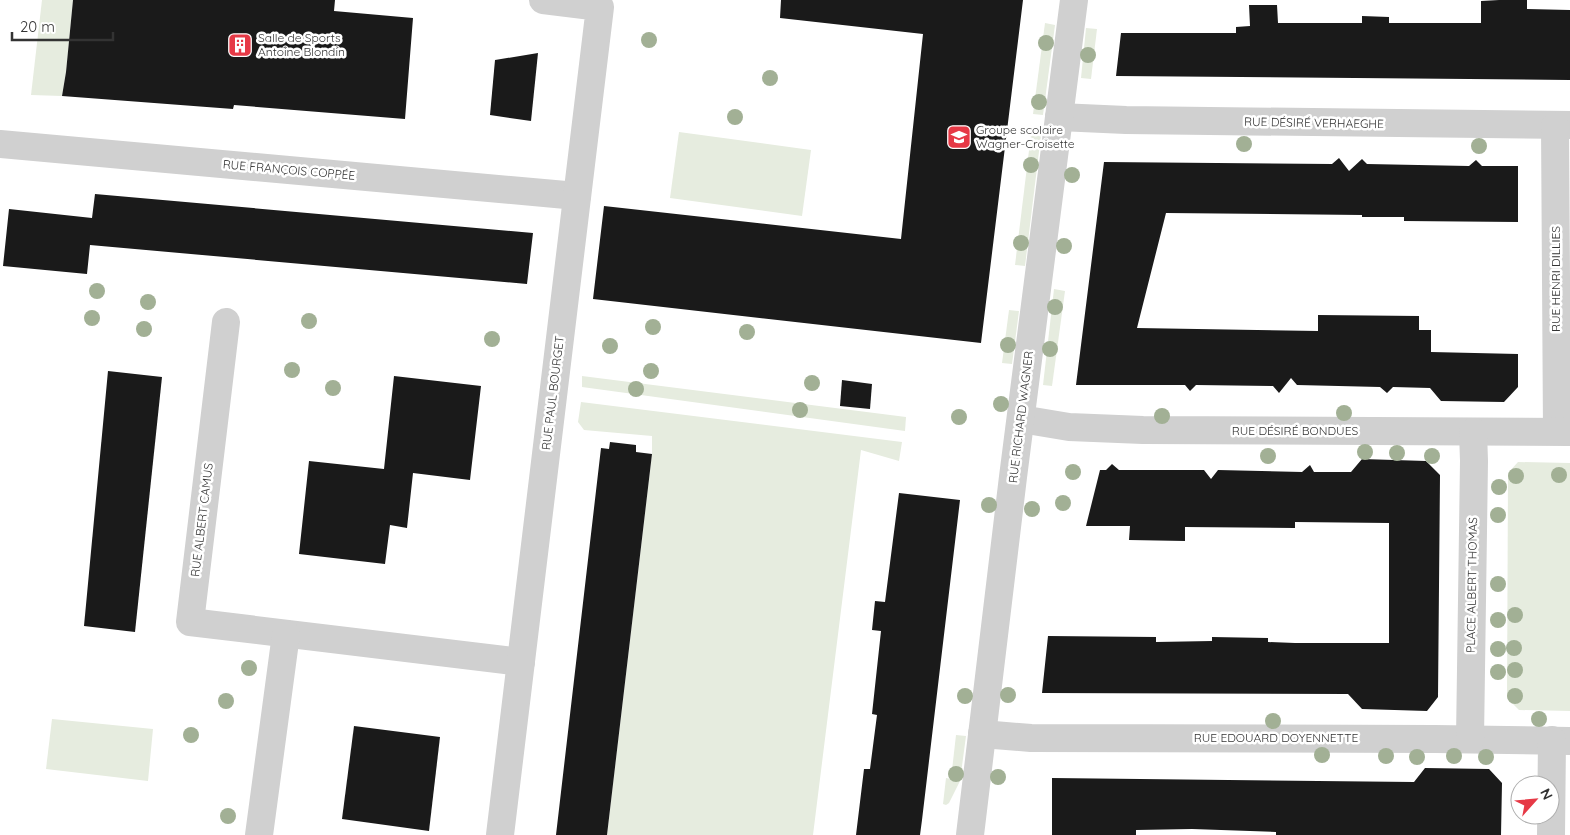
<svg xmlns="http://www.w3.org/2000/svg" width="1570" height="835" font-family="Quicksand,sans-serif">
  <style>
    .green { fill: #e6ecdf }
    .building { fill: #1a1a1a }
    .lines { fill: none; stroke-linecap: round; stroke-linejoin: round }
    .minor { stroke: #d0d0d0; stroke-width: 28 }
    .tree { fill: #a2b095 }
    .labels { text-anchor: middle; stroke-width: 5; stroke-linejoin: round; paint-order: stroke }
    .poi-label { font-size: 12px; fill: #333; stroke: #fff; text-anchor: start }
    .street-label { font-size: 12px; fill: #333; stroke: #fff }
  </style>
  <rect width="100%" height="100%" fill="#fff"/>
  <g class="green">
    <path d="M 42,0 L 73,0 L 66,72 L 62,96 L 31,95 Z"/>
    <path d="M 1045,23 L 1055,25 L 1043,115 L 1033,114 Z"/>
    <path d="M 1086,28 L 1097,29 L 1091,79 L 1081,78 Z"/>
    <path d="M 679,132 L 811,150 L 802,216 L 670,198 Z"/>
    <path d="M 1031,134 L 1041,135 L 1025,266 L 1015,265 Z"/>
    <path d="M 1054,289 L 1065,291 L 1052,386 L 1043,385 Z"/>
    <path d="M 1009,310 L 1019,311 L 1012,364 L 1002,363 Z"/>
    <path d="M 582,376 L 906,417 L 905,431 L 582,387 Z"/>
    <path d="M 581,402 L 902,442 L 899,461 L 861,450 L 813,835 L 607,835 L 652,454 L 652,436 L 584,430 L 578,422 Z"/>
    <path d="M 1518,462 L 1570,463 L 1570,711 L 1519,710 L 1507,698 L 1508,473 Z"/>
    <path d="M 52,719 L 153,729 L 148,781 L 46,769 Z"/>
    <path d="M 956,735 L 966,736 L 960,781 L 949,803 L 946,805 L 943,804 L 946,778 L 951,779 Z"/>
  </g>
  <g class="building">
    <path d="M 73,0 L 335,0 L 334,11 L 413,18 L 405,119 L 234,105 L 233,109 L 62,96 L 66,72 Z"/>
    <path d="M 781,0 L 1023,0 L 981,343 L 593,299 L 604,206 L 901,239 L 923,34 L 780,18 Z"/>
    <path d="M 1499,0 L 1527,0 L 1527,9 L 1570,10 L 1570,80 L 1116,76 L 1121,33 L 1236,33 L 1236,27 L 1250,26 L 1249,5 L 1277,5 L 1278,23 L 1362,23 L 1362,16 L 1389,17 L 1389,23 L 1481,23 L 1481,1 Z"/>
    <path d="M 538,53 L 531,121 L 490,115 L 495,60 Z"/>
    <path d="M 1339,158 L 1349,171 L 1362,159 L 1367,164 L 1469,166 L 1476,160 L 1482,166 L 1518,166 L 1518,222 L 1404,221 L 1404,217 L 1362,217 L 1362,215 L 1166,213 L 1137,328 L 1318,331 L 1318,315 L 1419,316 L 1419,330 L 1431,330 L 1431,352 L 1518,354 L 1518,387 L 1504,402 L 1441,401 L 1430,388 L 1393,387 L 1387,393 L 1380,387 L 1297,385 L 1291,378 L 1279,393 L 1273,386 L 1196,385 L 1190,391 L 1185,385 L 1076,385 L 1104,162 L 1332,164 Z"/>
    <path d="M 95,194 L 533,233 L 527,284 L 90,245 L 87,274 L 3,266 L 9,209 L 92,218 Z"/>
    <path d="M 108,371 L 162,377 L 135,632 L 84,626 Z"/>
    <path d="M 394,376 L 481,386 L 470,480 L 413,473 L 407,528 L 390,525 L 385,564 L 299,554 L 309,461 L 384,469 Z"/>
    <path d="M 842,380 L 872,384 L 870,409 L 840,406 Z"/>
    <path d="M 610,442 L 636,445 L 636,452 L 652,454 L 607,835 L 556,835 L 601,448 L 609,449 Z"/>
    <path d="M 1362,459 L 1426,461 L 1440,475 L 1438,697 L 1427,711 L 1362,709 L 1348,694 L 1042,693 L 1048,636 L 1156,637 L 1156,642 L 1212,641 L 1212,637 L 1268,638 L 1268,642 L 1295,643 L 1389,643 L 1389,523 L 1295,522 L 1295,528 L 1185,527 L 1185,541 L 1129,540 L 1130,526 L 1086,526 L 1100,470 L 1106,470 L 1112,464 L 1119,470 L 1204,470 L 1211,479 L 1218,470 L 1302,472 L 1310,465 L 1314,472 L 1351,472 Z"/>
    <path d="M 899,493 L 960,500 L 922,820 L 920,835 L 856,835 L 864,769 L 870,769 L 877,715 L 872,714 L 881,631 L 872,630 L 875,601 L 885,602 Z"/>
    <path d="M 354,726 L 440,737 L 429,831 L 342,819 Z"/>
    <path d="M 1425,768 L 1489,769 L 1502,783 L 1501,835 L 1276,835 L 1276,832 L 1192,829 L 1136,830 L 1136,835 L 1052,835 L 1052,778 L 1414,782 Z"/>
  </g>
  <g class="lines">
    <g class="minor">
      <path d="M 1059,117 L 1126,120 L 1570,125"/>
      <path d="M 1555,126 L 1557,431"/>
      <path d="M 0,144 L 577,196"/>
      <path d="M 226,322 L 190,622 L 521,662"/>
      <path d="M 1021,419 L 1069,427 L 1143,430 L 1570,432"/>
      <path d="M 982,734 L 1031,738 L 1435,739 L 1570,741"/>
      <path d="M 1470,739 L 1474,461 L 1473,432"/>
      <path d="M 259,835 L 286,634"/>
      <path d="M 500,835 L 600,7 L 543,0"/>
      <path d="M 970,835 L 1013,477 L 1074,0"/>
      <path d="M 1551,835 L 1552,740"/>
    </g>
  </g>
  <g class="tree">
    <circle cx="649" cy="40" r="8"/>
    <circle cx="1046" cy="43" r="8"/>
    <circle cx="1088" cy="55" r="8"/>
    <circle cx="770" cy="78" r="8"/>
    <circle cx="1039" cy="102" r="8"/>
    <circle cx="735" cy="117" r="8"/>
    <circle cx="1244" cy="144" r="8"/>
    <circle cx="1479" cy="146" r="8"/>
    <circle cx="1031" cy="165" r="8"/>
    <circle cx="1072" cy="175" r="8"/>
    <circle cx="1021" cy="243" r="8"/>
    <circle cx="1064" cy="246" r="8"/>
    <circle cx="97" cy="291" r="8"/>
    <circle cx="148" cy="302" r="8"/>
    <circle cx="1055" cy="307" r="8"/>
    <circle cx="92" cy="318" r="8"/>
    <circle cx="309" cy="321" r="8"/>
    <circle cx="653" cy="327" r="8"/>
    <circle cx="144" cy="329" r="8"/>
    <circle cx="747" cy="332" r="8"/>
    <circle cx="492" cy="339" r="8"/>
    <circle cx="1008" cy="345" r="8"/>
    <circle cx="610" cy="346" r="8"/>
    <circle cx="1050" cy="349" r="8"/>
    <circle cx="292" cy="370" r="8"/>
    <circle cx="651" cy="371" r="8"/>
    <circle cx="812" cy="383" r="8"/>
    <circle cx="333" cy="388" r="8"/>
    <circle cx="636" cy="389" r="8"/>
    <circle cx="1001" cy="404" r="8"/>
    <circle cx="800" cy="410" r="8"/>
    <circle cx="1344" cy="413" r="8"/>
    <circle cx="1162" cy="416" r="8"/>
    <circle cx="959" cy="417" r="8"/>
    <circle cx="1365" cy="452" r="8"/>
    <circle cx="1397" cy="453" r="8"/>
    <circle cx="1268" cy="456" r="8"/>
    <circle cx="1432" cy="456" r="8"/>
    <circle cx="1073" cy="472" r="8"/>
    <circle cx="1559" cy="475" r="8"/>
    <circle cx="1516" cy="476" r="8"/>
    <circle cx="1499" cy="487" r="8"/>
    <circle cx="1063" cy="503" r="8"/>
    <circle cx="989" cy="505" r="8"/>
    <circle cx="1032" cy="509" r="8"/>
    <circle cx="1498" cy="515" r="8"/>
    <circle cx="1498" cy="584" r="8"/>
    <circle cx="1515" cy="615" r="8"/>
    <circle cx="1498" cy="620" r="8"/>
    <circle cx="1514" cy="648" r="8"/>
    <circle cx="1498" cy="649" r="8"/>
    <circle cx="249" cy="668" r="8"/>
    <circle cx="1515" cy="670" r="8"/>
    <circle cx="1498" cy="672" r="8"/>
    <circle cx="1008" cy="695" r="8"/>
    <circle cx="965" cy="696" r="8"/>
    <circle cx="1515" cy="696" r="8"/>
    <circle cx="226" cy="701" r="8"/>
    <circle cx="1539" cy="719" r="8"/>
    <circle cx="1273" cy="721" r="8"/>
    <circle cx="191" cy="735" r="8"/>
    <circle cx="1322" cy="755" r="8"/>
    <circle cx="1386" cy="756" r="8"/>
    <circle cx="1454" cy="756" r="8"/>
    <circle cx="1417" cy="757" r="8"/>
    <circle cx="1486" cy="757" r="8"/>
    <circle cx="956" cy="774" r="8"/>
    <circle cx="998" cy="777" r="8"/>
    <circle cx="228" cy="816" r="8"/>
  </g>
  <defs>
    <g id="building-square" transform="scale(1.25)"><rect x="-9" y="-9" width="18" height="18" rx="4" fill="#e63946" stroke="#fff"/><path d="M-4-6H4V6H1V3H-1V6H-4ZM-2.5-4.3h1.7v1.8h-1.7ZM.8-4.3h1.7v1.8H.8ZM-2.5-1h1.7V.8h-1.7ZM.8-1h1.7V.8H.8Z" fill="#fff"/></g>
    <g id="school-square" transform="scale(1.25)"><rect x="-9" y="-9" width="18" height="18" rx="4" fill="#e63946" stroke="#fff"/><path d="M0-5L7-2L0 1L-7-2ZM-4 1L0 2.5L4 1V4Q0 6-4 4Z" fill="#fff"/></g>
  </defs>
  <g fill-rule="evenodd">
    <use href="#building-square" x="240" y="45"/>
    <use href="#school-square" x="959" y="137"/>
  </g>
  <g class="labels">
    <g class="poi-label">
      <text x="258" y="42">Salle de Sports<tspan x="258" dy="14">Antoine Blondin</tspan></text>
      <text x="976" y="134">Groupe scolaire<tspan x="976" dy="14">Wagner-Croisette</tspan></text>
    </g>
    <g class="street-label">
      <text transform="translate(1314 123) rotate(1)" y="4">RUE DÉSIRÉ VERHAEGHE</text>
      <text transform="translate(289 170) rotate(5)" y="4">RUE FRANÇOIS COPPÉE</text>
      <text transform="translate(1556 279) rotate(-90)" y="4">RUE HENRI DILLIES</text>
      <text transform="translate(553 393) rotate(-83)" y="4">RUE PAUL BOURGET</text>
      <text transform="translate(1021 417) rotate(-83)" y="4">RUE RICHARD WAGNER</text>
      <text x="1295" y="435">RUE DÉSIRÉ BONDUES</text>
      <text transform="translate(202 520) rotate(-83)" y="4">RUE ALBERT CAMUS</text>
      <text transform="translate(1472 585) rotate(-89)" y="4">PLACE ALBERT THOMAS</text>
      <text x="1276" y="742">RUE EDOUARD DOYENNETTE</text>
    </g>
  </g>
  <g transform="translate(1535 800) rotate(63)"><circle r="24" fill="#ffffff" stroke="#adadad"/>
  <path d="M0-4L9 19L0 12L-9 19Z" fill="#e63946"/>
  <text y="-8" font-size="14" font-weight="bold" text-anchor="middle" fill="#333333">N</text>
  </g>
  <path d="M12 32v8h101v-8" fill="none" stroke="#333333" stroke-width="2.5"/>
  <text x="20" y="32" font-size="15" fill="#333333" stroke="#ffffff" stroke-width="4" paint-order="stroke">20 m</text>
</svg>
